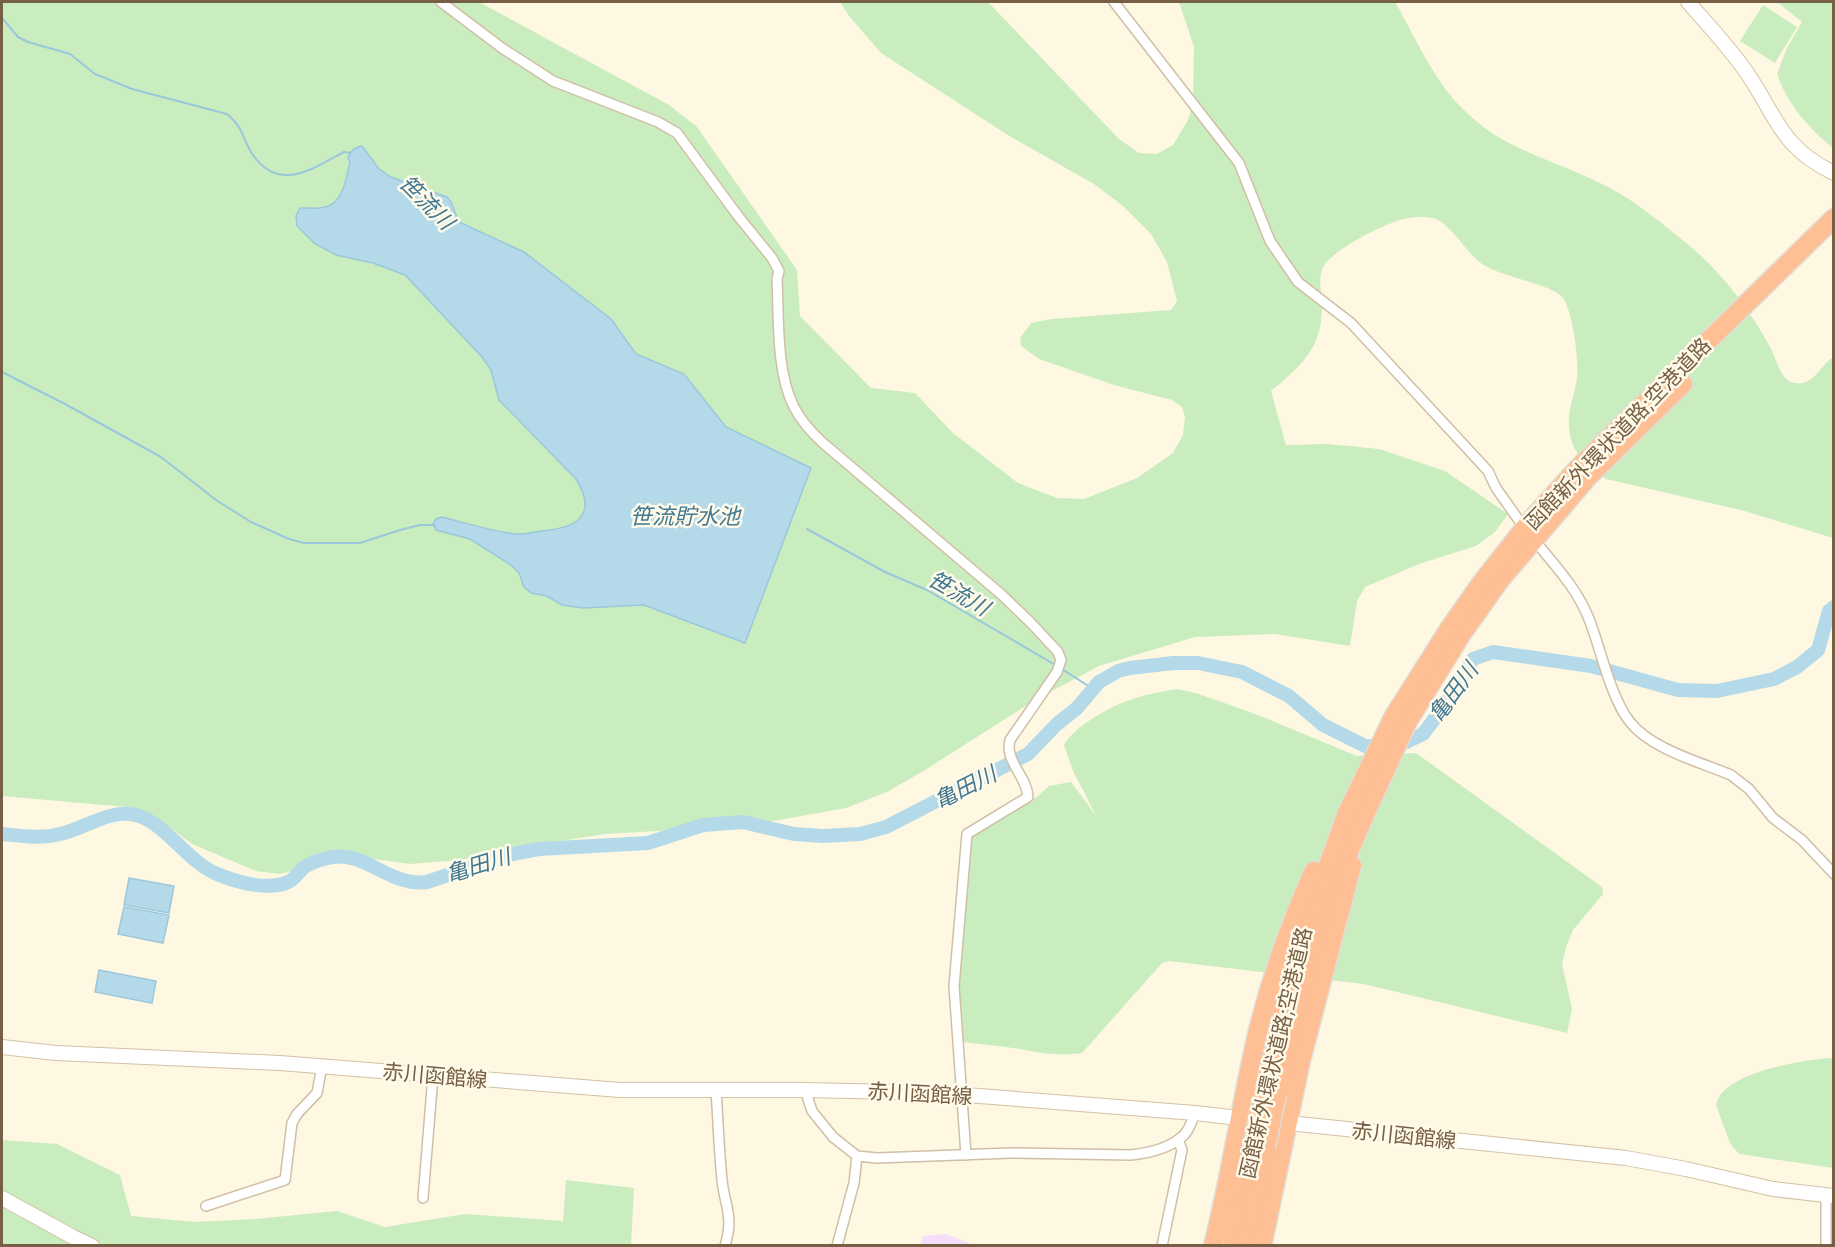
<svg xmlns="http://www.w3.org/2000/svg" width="1835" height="1247" font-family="Ubuntu,'Noto Sans JP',sans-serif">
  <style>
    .education { fill: #f4defa }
    .green { fill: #caedbf; fill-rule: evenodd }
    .water { fill: #b4d9e9; stroke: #9ac7dc; stroke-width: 1.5 }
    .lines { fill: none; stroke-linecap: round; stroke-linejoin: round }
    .stream { stroke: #9ac7dc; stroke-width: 2 }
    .river { stroke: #b4d9e9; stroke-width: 14 }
    .street-casing { stroke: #d0bfa7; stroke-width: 12 }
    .secondary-casing { stroke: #d4c1a4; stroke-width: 16 }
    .highway-casing { stroke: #e1dcd6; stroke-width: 21 }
    .street { stroke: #fff; stroke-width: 9 }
    .secondary { stroke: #fff; stroke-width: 14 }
    .highway { stroke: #fdbf93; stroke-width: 18 }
    .highway-bridge-casing { stroke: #e1dcd6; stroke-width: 21; stroke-linecap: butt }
    .highway-bridge { stroke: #fdbf93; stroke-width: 18 }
    .labels { text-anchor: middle; stroke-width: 5; stroke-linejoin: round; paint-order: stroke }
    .street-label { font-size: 21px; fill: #775f46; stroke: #fffae9 }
    .water-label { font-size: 22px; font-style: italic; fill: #417994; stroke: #fffae9 }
  </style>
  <rect width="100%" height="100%" fill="#fef7e1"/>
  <path class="education" d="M 946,1234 L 973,1245 L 920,1245 L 923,1236 Z"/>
  <g class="green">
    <path d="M 2,2 L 479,2 L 669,105 L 697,127 L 797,270 L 800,316 L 871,388 L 915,393 L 953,433 L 1018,483 L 1057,498 L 1084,499 L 1137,478 L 1173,453 L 1183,435 L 1185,417 L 1182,407 L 1172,400 L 1114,385 L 1039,359 L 1021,346 L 1020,338 L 1031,323 L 1052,319 L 1171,310 L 1177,301 L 1167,262 L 1151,234 L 1123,206 L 1094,184 L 1011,137 L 881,53 L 849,16 L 840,2 L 988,2 L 1119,139 L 1139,153 L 1157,154 L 1173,145 L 1187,122 L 1193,104 L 1194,47 L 1179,2 L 1395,2 C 1414,35 1435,83 1463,109 C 1472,118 1484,128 1495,135 C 1531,157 1573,168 1610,188 C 1640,204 1665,226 1691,247 C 1723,274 1750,310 1770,347 C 1776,357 1780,381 1794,383 C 1813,387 1821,365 1833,357 L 1833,538 L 1741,510 L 1606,479 C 1582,466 1567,446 1569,417 C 1570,403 1576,390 1577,377 C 1579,358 1573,319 1565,301 C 1557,283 1498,279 1477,260 C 1466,250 1449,224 1436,219 C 1425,215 1411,217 1400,220 C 1382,225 1327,252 1322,270 C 1318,283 1322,294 1322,306 C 1322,349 1301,366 1271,391 L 1286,445 L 1328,444 L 1379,449 L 1445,471 L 1508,514 L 1495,532 L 1476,546 L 1419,564 L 1365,587 L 1357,601 L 1350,646 L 1275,634 L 1195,637 L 1099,666 L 1035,700 L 925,770 L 887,792 L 846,808 L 745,826 L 605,834 L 530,846 L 461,860 L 410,864 L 360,857 L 338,859 L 280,874 L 256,871 L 192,844 L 160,820 L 126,807 L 2,796 ZM 362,146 L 379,169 L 391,177 L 447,197 C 456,205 452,213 461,223 L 524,252 L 611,319 L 636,354 L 684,374 L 726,427 L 811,468 L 745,643 L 644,605 L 583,608 L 562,605 L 547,596 L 531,593 L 524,587 L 519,573 L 511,565 L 470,539 L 436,530 L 442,517 C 466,523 491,531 515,534 C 523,535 533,532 542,531 C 577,528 598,515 576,479 L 499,400 L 491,370 L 482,357 L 405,275 L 373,263 L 336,255 L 300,209 L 327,207 L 334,203 L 343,190 L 350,162 Z"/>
    <path d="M 1777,2 L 1833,2 L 1833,148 C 1809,129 1787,104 1777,74 L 1787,48 L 1802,22 Z"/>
    <path d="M 1763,5 L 1797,27 L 1775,63 L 1740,41 Z"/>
    <path d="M 1177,689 L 1199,694 L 1258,715 L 1357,756 L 1416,753 L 1602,887 L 1603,894 L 1573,930 L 1566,947 L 1562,964 L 1572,1009 L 1567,1033 L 1364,984 L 1169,961 L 1162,963 L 1082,1053 C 1050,1057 1035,1051 1006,1047 C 991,1045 977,1044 962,1042 L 959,988 L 971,836 L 1038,796 L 1049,786 L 1071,782 L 1097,817 L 1073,771 L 1064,745 C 1073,727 1111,706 1130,700 C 1145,694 1161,692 1177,689 Z"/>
    <path d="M 1833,1058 L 1833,1168 L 1739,1154 L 1730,1143 L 1716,1105 C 1721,1072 1807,1059 1833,1058 Z"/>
    <path d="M 2,1140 L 57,1144 L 120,1175 L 131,1216 L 195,1222 L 255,1219 L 337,1211 L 385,1227 L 465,1214 L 563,1221 L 566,1180 L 634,1188 L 631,1245 L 2,1245 Z"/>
  </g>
  <g class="water">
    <path d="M 362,146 L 379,169 L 391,177 L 447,197 C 456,206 452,213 461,223 L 524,252 L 611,319 L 636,354 L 684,374 L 726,427 L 811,468 L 745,643 L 644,605 L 583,608 L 562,605 L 547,596 L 531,593 L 524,587 L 519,573 L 511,565 L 470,539 L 436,530 L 433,524 L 436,519 L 442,517 C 466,523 491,531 515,534 C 523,535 533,532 542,531 C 577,528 598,515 576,479 L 499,400 L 491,370 L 482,357 L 405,275 L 373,263 L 336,255 L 314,243 L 297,226 L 296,216 L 300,208 C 308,208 317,209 325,207 C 344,203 346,177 350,162 L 348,158 C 351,150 354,148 362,146 Z"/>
    <path d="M 129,878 L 174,886 L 169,913 L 124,905 Z"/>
    <path d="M 124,907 L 169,915 L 163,943 L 118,934 Z"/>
    <path d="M 99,970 L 156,981 L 152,1003 L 95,992 Z"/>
  </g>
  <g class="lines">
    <g class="stream">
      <path d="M 2,18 L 18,37 L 28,42 L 70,54 L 95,74 L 132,89 L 227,114 C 244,129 241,135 251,152 C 278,194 312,169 344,152 L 351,153"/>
      <path d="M 2,372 L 65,404 L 161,457 L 216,500 L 251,522 L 289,539 L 304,543 L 360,543 L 400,530 L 420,525 L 435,525"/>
      <path d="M 807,529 L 885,572 L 927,590 L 1057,666"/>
      <path d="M 1062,669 L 1093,689"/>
    </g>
    <path class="river" d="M 2,834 C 21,836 41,839 60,834 C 84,829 104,812 130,814 C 162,817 185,860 215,873 C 235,882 270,892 290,881 C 295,878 299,872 303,868 C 310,863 324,858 333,857 C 367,852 390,887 427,882 L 507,855 L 539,849 L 648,843 L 703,825 L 743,822 L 794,834 L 823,836 L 860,834 L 886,827 L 1028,754 L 1056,725 L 1077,708 L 1099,682 L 1118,671 L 1130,668 L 1173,663 L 1198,663 L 1242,672 L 1289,696 L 1323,725 L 1365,746 L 1383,747 L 1402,744 L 1423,734 L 1444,706 L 1473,659 L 1493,652 L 1591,666 L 1678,690 L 1717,691 L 1774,679 L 1797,667 L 1818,650 L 1829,611 L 1834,607"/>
    <g class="street-casing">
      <g id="street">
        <path d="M 441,2 L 502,48 L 553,81 L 658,122 L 677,133 L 738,216 L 772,258 L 779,271 L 777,279 C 779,319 776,372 794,407 C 801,421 812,433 823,443 L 1002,595 L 1032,624 L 1058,652 L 1061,660 L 1057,672 L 1010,740 C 1004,761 1027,776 1028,797 L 967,834 L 954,986 L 966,1155"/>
        <path d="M 1114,2 L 1239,163 L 1270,241 L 1298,282 L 1351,323 L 1464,445 L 1488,471 L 1496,488 L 1518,519"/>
        <path d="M 1540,547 C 1559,570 1578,591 1589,619 C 1601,649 1610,697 1630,722 C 1651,749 1700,762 1731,775 L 1749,789 L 1773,818 L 1802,840 L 1834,874"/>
        <path d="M 716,1090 C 718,1120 719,1150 722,1180 C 725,1208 734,1215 725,1246"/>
        <path d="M 805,1090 L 812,1111 L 833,1137 L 857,1156 L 877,1158 L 1011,1153 L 1131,1155 C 1149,1153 1171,1148 1184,1135 C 1190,1129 1192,1120 1195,1113"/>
        <path d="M 423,1198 L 433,1076"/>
        <path d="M 206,1206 L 285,1180 L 292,1123 L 297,1114 L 317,1093 L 322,1066"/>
        <path d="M 837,1246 L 854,1183 L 857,1156"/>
        <path d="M 1162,1246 L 1182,1150 L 1178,1140"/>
        <path d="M 1826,1246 L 1826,1195"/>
      </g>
    </g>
    <g class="secondary-casing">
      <g id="secondary">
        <path d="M 1688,2 C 1708,25 1730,48 1747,73 C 1777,117 1781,148 1834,173"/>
        <path d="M 2,1047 L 56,1053 L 280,1063 L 620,1090 L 805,1090 L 941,1093 L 1195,1113 L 1247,1119"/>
        <path d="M 1279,1122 L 1626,1158 L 1686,1169 L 1773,1189 L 1834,1196"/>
        <path d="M 2,1198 L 73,1237 L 92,1246"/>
      </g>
    </g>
    <g class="highway-casing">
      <g id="highway">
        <path d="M 1277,1095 L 1311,956 L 1326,905 L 1363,819 L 1408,721 L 1461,635 L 1500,580 L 1588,477 L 1683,384"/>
        <path d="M 1262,1098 L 1295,957 L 1347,813 L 1394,716 L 1449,629 L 1482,582 L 1530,521 L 1577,469 L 1834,218"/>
        <path d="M 1233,1241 L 1252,1149"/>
        <path d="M 1213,1246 C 1230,1179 1240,1111 1255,1044 C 1268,986 1289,926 1314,871"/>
        <path d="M 1245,1246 L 1266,1147"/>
        <path d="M 1262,1246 L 1301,1060 L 1352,865"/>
      </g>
    </g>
    <use href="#street" class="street"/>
    <use href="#secondary" class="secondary"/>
    <use href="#highway" class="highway"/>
    <g class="highway-bridge-casing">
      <g id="highway-bridge">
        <path d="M 1266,1147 L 1277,1095"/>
        <path d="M 1252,1149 L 1262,1098"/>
      </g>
    </g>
    <use href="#highway-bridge" class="highway-bridge"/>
  </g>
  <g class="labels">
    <g class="street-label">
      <text transform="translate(1618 434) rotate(-46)" y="7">函館新外環状道路;空港道路</text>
      <text transform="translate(1276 1053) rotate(-77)" y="7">函館新外環状道路;空港道路</text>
      <text transform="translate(435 1076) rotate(5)" y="7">赤川函館線</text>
      <text transform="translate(920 1094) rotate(3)" y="7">赤川函館線</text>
      <text transform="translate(1404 1136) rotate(6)" y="7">赤川函館線</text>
    </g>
    <g class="water-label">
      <text transform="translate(427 202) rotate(45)" y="8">笹流川</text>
      <text x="685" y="524">笹流貯水池</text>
      <text transform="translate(959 593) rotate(30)" y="8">笹流川</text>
      <text transform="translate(1453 692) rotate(-54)" y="8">亀田川</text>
      <text transform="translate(965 787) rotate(-27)" y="8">亀田川</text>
      <text transform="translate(478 865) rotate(-17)" y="8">亀田川</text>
    </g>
  </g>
  <rect width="1835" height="1247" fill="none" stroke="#775f46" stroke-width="6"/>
</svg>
